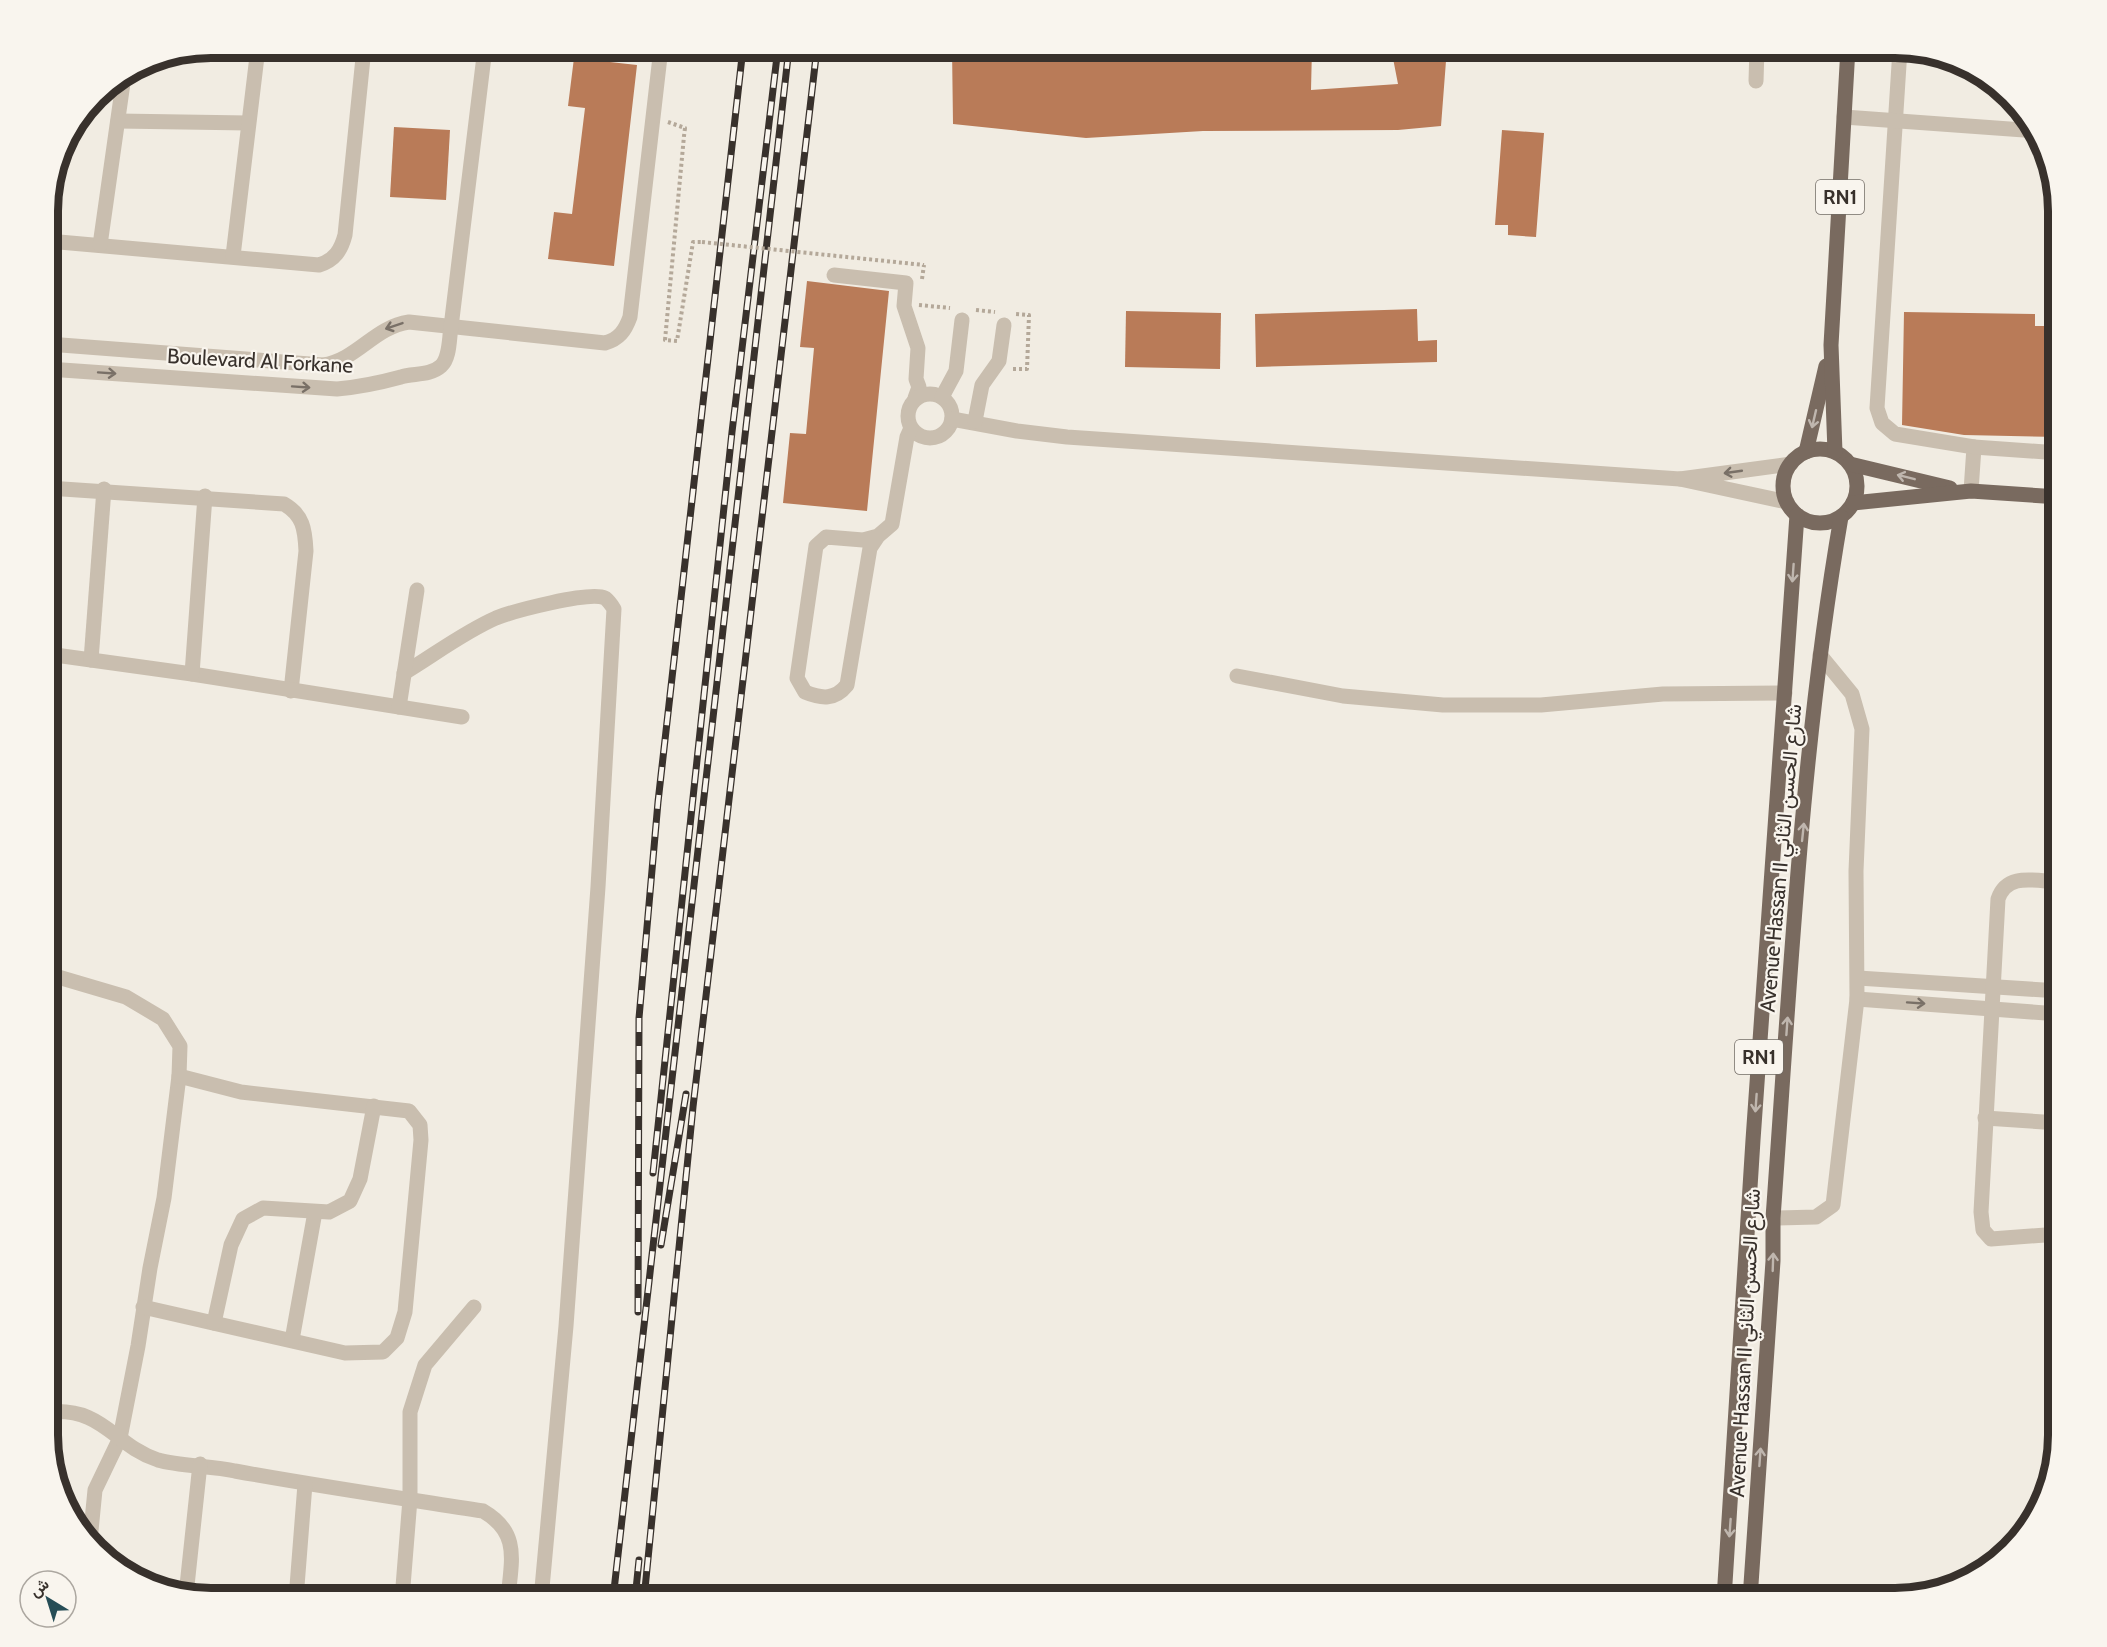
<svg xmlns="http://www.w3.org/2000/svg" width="2107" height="1647" font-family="Cabin,Vazirmatn,sans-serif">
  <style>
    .building { fill: #b97b58 }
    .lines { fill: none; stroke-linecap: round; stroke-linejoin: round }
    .path { stroke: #b4a899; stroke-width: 4; stroke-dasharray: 3 3; stroke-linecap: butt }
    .minor { stroke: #c9beaf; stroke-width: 15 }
    .major { stroke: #796a5f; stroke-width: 15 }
    .rail-casing { stroke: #38312c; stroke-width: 7 }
    .rail { stroke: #f9f5ee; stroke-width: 4.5; stroke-dasharray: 14; stroke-linecap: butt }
    .path-bridge { stroke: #b4a899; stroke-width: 4; stroke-dasharray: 3 3; stroke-linecap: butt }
    .oneway { stroke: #797067 }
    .oneway2 { stroke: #bfb6ae }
    .labels { text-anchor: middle; stroke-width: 4.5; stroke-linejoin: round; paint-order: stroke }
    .shield { fill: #f9f5ee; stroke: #726c66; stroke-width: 1.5 }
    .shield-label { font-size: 20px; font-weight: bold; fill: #38312c }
    .street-label { font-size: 21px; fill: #38312c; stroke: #f9f5ee }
    .rim { fill: none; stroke: #38312c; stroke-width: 8 }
  </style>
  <rect width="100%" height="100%" fill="#f1ece2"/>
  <g class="building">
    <path d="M 952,48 L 1312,48 L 1311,90 L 1398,84 L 1391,48 L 1447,48 L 1441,126 L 1398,130 L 1203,131 L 1086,138 L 953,124 Z"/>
    <path d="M 574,58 L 637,65 L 614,266 L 548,259 L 554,212 L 572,214 L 585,108 L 568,106 Z"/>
    <path d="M 394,127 L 450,130 L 446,200 L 390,197 Z"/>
    <path d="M 1502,130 L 1544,133 L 1536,237 L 1508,235 L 1508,225 L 1495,225 Z"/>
    <path d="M 807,281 L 889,291 L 867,511 L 783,503 L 790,433 L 806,434 L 814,348 L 800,347 Z"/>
    <path d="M 1417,309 L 1418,341 L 1437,340 L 1437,362 L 1256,367 L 1255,314 Z"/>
    <path d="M 1126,311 L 1221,313 L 1220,369 L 1125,367 Z"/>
    <path d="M 1904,312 L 2035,314 L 2035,326 L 2059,326 L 2059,437 L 1964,435 L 1902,425 Z"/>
  </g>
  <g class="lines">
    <g class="path">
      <path d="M 668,122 L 685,128 L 684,136 L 665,340 L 677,341 L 693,242 L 702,242"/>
      <path d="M 922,279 L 924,265"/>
      <path d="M 919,305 L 950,308"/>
      <path d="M 976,310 L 995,312"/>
      <path d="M 1013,369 L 1027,369 L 1029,315 L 1015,314"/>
    </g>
    <g class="minor">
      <path d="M 1900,49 L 1877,408 L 1882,423 L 1895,434 L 1974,447 L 1971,491"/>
      <path d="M 1756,81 L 1757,48"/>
      <path d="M 1844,117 L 2036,131"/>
      <path d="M 118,121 L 248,123"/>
      <path d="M 48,241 L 319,265 C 335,260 341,250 345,235 L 364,48"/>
      <path d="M 100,245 L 124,76"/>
      <path d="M 233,256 L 258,48"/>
      <path d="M 834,275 L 906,283 L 904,306 L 918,348 L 916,379 L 919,387 L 915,398"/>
      <path d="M 48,344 L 323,365 C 357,360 374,327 409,322 L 605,343 C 619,339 625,331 630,317 L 661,48"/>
      <path d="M 48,369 L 337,389 C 360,387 379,383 401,377 C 413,373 430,376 441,366 C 450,358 449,339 451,327 L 485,48"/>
      <circle cx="930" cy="416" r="22"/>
      <path d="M 942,397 L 956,371 L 962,320"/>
      <path d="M 952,419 L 1017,431 L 1067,437 L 1680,479"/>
      <path d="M 975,421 L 982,385 L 999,361 L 1004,325"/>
      <path d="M 1974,447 L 2059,453"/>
      <path d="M 48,488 L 284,504 C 303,515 305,529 306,551 L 291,691"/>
      <path d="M 1787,502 L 1680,479 L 1791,464"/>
      <path d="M 878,536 L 870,548 L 847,685 C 835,700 822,699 805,692 L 797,678 L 816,546 L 826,537 L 863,540 L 878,536 L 892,524 L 907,437 L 911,428"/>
      <path d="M 48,654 L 192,674 L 462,717"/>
      <path d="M 91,660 L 104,489"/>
      <path d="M 404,673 C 434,655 464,632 496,618 C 514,611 589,591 605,598 C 609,601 611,604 614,609 L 598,887 L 566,1326 L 541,1599"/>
      <path d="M 192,674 L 205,496"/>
      <path d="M 1237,676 L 1343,696 L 1443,705 L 1541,705 L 1663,694 L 1785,693"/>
      <path d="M 399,707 L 417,590"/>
      <path d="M 48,974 L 126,997 L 163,1019 L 180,1046 L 179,1076 L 164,1198 L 150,1268 L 138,1346 L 120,1438 L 95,1490 L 90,1541"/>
      <path d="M 1858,978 L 2059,991"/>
      <path d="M 1857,999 L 2059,1014"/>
      <path d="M 1985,1118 L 2059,1123"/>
      <path d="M 1773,1218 L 1816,1217 L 1833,1205 L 1857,999 L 1856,871 L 1862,729 L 1852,694 L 1820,655"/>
      <path d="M 2059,1234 L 1991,1239 L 1983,1230 L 1981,1212 L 1998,899 C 2007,872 2035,881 2059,882"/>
      <path d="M 143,1307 L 345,1353 L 383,1352 L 397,1338 L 405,1312 L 421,1140 L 420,1125 L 409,1111 L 241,1092 L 179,1076"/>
      <path d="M 214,1323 L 231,1245 L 243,1219 L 263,1208 L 329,1212 L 350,1201 L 360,1179 L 374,1106"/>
      <path d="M 292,1340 L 315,1212"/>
      <path d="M 48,1412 C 104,1407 113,1445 158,1460 C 178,1466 213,1466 235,1471 C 317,1486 400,1498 483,1511 C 521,1533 511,1561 508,1599"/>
      <path d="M 186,1595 L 200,1464"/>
      <path d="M 296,1599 L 305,1484"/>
      <path d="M 402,1599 L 410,1499 L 410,1412 L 425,1365 L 474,1307"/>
    </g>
    <g class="major">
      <circle cx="1820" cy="486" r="37"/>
      <path d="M 1806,452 L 1826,366"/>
      <path d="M 1835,452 L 1831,345 L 1848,48"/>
      <path d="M 1850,464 L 1950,488"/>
      <path d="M 1853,503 L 1971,491 L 2059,497"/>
      <path d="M 1724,1599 L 1753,1140 L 1797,515"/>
      <path d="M 1750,1599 L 1773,1261 L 1773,1218 C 1790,984 1801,748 1841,517"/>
    </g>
    <g class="rail-casing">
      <g id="rail">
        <path d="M 653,1173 L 732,432 L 778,48"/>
        <path d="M 661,1245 L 686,1094"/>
        <path d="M 638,1312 L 639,1018 L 658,802 L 743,48"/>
        <path d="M 613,1599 L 789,48"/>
        <path d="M 635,1599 L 639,1560"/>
        <path d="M 644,1599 L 693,1107 L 817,48"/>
      </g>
    </g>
    <use href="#rail" class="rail"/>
    <path class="path-bridge" d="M 702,242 L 924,265"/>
  </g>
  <defs><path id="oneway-shaft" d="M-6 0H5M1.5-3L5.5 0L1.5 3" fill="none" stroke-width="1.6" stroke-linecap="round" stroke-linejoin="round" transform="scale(1.5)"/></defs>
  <g class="oneway">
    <use href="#oneway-shaft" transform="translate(394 326) rotate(161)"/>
    <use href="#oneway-shaft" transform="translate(107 373) rotate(4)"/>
    <use href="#oneway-shaft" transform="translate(301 387) rotate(4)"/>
    <use href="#oneway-shaft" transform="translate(1733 472) rotate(172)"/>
    <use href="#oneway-shaft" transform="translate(1916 1003) rotate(4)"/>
  </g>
  <g class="oneway2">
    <use href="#oneway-shaft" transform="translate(1814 419) rotate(103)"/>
    <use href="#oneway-shaft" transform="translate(1906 477) rotate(-166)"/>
    <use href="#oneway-shaft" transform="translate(1793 573) rotate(94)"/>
    <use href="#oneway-shaft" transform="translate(1803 832) rotate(-84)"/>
    <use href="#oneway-shaft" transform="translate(1787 1026) rotate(-86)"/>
    <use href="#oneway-shaft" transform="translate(1756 1103) rotate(94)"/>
    <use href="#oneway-shaft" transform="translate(1773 1262) rotate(-88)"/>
    <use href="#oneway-shaft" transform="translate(1760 1457) rotate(-86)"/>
    <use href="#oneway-shaft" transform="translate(1730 1528) rotate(94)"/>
  </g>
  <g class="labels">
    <g class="shield">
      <rect x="1816" y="180" width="48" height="34" rx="4.5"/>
      <rect x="1735" y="1040" width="48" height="34" rx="4.5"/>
    </g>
    <g class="shield-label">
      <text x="1840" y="204">RN1</text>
      <text x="1759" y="1064">RN1</text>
    </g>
    <g class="street-label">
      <text transform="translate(260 361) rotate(3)" y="7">Boulevard Al Forkane</text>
      <text transform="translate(1781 858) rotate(-85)" y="7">Avenue Hassan II شارع الحسن الثاني</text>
      <text transform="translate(1745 1343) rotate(-87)" y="7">Avenue Hassan II شارع الحسن الثاني</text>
    </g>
  </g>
  <path d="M0 0H2107V1647H0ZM211 58H1895A153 153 0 0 1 2048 211V1435A153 153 0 0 1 1895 1588H211A153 153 0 0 1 58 1435V211A153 153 0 0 1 211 58Z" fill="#f9f5ee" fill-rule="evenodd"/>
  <path class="rim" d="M211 58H1895A153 153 0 0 1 2048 211V1435A153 153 0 0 1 1895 1588H211A153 153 0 0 1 58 1435V211A153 153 0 0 1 211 58Z"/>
  <g transform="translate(48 1599) rotate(322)"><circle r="28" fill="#f9f5ee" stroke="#aca7a0" stroke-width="1.5"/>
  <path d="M0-4.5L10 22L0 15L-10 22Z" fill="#264d56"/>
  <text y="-9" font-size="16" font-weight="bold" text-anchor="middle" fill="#38312c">ش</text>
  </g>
</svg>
